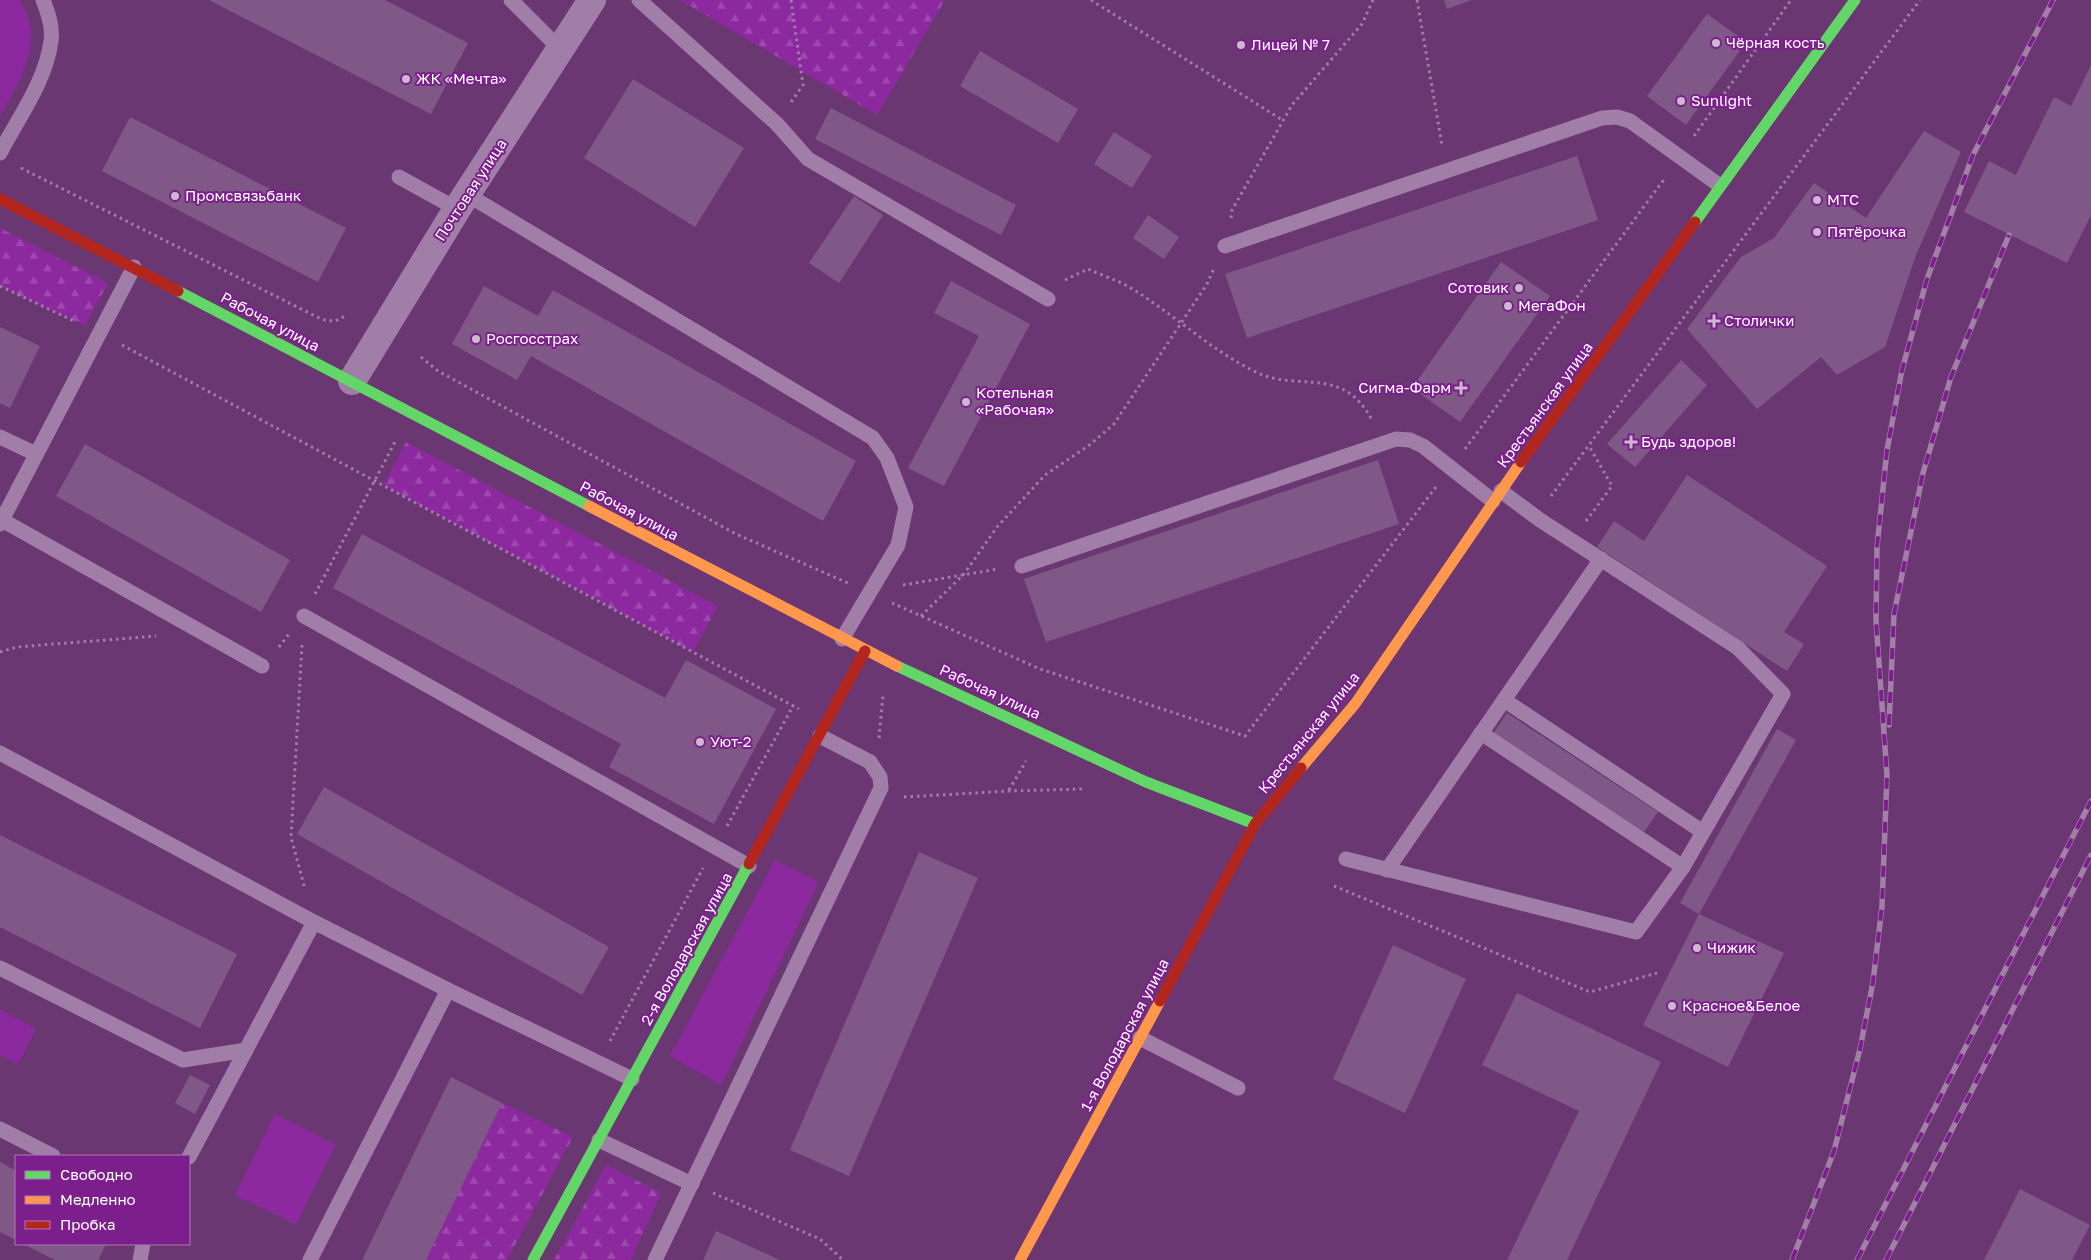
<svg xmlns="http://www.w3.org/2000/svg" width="2091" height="1260" font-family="'Golos Text',sans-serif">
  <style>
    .forest { fill: url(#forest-firs) }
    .park { fill: #8c299e }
    .building { fill: #805887 }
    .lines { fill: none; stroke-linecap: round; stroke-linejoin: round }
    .path { stroke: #a17ea7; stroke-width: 3; stroke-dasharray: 2.5 4; stroke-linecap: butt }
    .lane { stroke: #a17ea7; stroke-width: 15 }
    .street { stroke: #a17ea7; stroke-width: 28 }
    .fast { stroke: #63d668; stroke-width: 11 }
    .slow { stroke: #ff974d; stroke-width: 11 }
    .jam { stroke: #b3261e; stroke-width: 11 }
    .rail-casing { stroke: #a17fa6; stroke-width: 5.5 }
    .rail { stroke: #7c1e8c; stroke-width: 4; stroke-dasharray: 11; stroke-linecap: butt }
    .poi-dot { fill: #cbb9ce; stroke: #7c1e8c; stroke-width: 2 }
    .labels { text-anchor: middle; stroke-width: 4; stroke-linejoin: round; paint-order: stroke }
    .poi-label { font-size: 15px; fill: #fff; stroke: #7c1e8c; text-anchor: start }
    .street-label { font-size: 15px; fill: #fff; stroke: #7c1e8c }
  </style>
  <defs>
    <pattern id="forest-firs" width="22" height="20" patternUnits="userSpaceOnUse" patternTransform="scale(1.25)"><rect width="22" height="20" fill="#8c299e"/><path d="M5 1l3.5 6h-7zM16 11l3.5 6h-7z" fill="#9d49ad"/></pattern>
  </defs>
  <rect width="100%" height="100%" fill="#6a3773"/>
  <g class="forest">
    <path d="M 680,0 L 945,0 L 877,115 Z"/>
    <path d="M 0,228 L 108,283 L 85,326 L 0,286 Z"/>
    <path d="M 406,442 L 718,606 L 693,652 L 383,485 Z"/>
    <path d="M 502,1103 L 573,1137 L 507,1260 L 426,1260 Z"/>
    <path d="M 606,1165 L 661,1193 L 631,1260 L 554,1260 Z"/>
  </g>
  <g class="park">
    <path d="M 0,0 L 19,0 C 48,40 19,80 0,117 Z"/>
    <path d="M 775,860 L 819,882 L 721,1085 L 670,1056 Z"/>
    <path d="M 0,1009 L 36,1028 L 18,1064 L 0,1055 Z"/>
    <path d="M 275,1114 L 336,1145 L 296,1225 L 235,1195 Z"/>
  </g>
  <g class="building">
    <path d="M 209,0 L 385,0 L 468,43 L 431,114 Z"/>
    <path d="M 1444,0 L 1472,0 L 1447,9 Z"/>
    <path d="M 1707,14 L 1746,42 L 1686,125 L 1647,96 Z"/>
    <path d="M 980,51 L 1078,109 L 1058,143 L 960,86 Z"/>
    <path d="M 2091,65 L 2091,215 L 2067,263 L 1964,212 L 1989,161 L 2016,175 L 2054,97 L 2071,106 Z"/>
    <path d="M 633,79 L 744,148 L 695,227 L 584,158 Z"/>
    <path d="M 831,108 L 1016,205 L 1001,235 L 815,139 Z"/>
    <path d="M 130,117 L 346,228 L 318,282 L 102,171 Z"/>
    <path d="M 1924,131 L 1961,152 L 1916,255 L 1885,347 L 1837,375 L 1821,357 L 1757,409 L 1687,329 L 1741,257 L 1774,238 L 1814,183 L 1866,218 Z"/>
    <path d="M 1114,132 L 1152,156 L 1132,188 L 1094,164 Z"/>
    <path d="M 1577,156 L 1598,220 L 1247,338 L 1225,274 Z"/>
    <path d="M 854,196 L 883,215 L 839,283 L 809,263 Z"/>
    <path d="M 1148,215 L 1179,237 L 1164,259 L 1133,238 Z"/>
    <path d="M 1501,262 L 1550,296 L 1460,422 L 1412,388 Z"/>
    <path d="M 951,281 L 1030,324 L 944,486 L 908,468 L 979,336 L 934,313 Z"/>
    <path d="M 484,286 L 538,316 L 553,290 L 856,461 L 823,521 L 531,356 L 517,380 L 452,344 Z"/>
    <path d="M 0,327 L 40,346 L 10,408 L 0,403 Z"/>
    <path d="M 1681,360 L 1707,385 L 1635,467 L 1607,444 Z"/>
    <path d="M 85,444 L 290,560 L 261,612 L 56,496 Z"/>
    <path d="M 1378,460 L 1399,524 L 1046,642 L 1024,579 Z"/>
    <path d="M 1687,475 L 1827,566 L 1784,632 L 1804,644 L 1787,671 L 1597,547 L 1614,521 L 1644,541 Z"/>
    <path d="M 362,534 L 665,698 L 686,660 L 776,709 L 714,824 L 609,767 L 621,744 L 333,588 Z"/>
    <path d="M 1507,713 L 1658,812 L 1644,832 L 1493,734 Z"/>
    <path d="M 1777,729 L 1796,740 L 1699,914 L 1680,903 Z"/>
    <path d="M 324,787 L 609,947 L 582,995 L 297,834 Z"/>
    <path d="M 0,835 L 237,954 L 200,1028 L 0,927 Z"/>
    <path d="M 919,852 L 978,878 L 849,1176 L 790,1150 Z"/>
    <path d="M 1699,914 L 1784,953 L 1728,1067 L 1643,1025 Z"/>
    <path d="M 1393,945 L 1466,979 L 1405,1113 L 1333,1079 Z"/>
    <path d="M 1517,993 L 1661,1062 L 1567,1260 L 1507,1260 L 1579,1111 L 1482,1065 Z"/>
    <path d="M 190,1075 L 210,1085 L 195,1114 L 175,1103 Z"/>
    <path d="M 451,1077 L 502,1103 L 426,1260 L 362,1260 Z"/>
    <path d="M 0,1162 L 16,1171 L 16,1240 L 0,1232 Z"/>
    <path d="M 2020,1189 L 2090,1225 L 2072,1260 L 1984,1260 Z"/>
    <path d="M 716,1231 L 780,1260 L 703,1260 Z"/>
    <path d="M 23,1244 L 106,1244 L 98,1260 L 55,1260 Z"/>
  </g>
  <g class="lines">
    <g class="path">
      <path d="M 791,0 L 803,85 L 791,102"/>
      <path d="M 1091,0 L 1284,121"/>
      <path d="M 1417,0 L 1442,145"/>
      <path d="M 1694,136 L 1791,0"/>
      <path d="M 21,168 L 321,319 C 332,322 337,322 347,314"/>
      <path d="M 1231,218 L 1232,210 L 1292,105 L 1362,24 L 1373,0"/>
      <path d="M 1065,280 L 1088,269 C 1101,275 1117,280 1129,287 C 1173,313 1210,350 1256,372 C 1299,393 1342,364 1372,420"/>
      <path d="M 0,286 L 76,322"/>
      <path d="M 122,345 L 799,709"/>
      <path d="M 421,357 L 438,371 L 736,534 L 848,583"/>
      <path d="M 1465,449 L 1665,178"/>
      <path d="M 1551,496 L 1920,0"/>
      <path d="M 1586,521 L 1612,486 L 1589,446"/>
      <path d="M 903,585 L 998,569"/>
      <path d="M 315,594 L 396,440"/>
      <path d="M 892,603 L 1040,669 L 1245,736 L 1436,487"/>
      <path d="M 921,616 L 964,574 L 997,527 L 1045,475 L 1088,446 L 1114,424 L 1207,284 L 1214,268"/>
      <path d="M 302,645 L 291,837 L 305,889"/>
      <path d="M 279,647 L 289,634"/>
      <path d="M 0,652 L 17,647 L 156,636"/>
      <path d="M 879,738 L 883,695"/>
      <path d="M 1009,790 L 1026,761"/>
      <path d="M 904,797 L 1009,791 L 1083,789"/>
      <path d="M 727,826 L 793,706"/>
      <path d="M 1334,886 L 1590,992 L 1657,973"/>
      <path d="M 610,1041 L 703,868"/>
      <path d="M 713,1193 L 820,1239 L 843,1260"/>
    </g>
    <g class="lane">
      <path d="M 511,0 L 560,49"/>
      <path d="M 639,0 L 777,124 L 808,159 L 1048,299"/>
      <path d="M 0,153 C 18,118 46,81 51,41 C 53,28 48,12 43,0"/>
      <path d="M 399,177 L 457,209"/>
      <path d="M 468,195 L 873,438 L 887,458 L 906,507 L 898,545 L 842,639"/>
      <path d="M 1225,246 L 1602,118 L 1617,117 L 1630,121 L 1719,185"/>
      <path d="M 0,437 L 36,454"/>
      <path d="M 2,520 L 262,666"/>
      <path d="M 0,524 L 134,267"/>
      <path d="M 1022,566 L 1396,439 L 1410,440 L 1423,446 L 1493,501"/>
      <path d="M 304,616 L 749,866"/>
      <path d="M 1504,700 L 1703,832"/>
      <path d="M 1481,733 L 1683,867"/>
      <path d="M 0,753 L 314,922"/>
      <path d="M 1346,859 L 1636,932 L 1683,867 L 1783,694 L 1738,648 L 1540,520 L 1501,491"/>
      <path d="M 1387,870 L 1601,559"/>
      <path d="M 0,968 L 183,1060 L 246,1050"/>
      <path d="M 1140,1038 L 1238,1088"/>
      <path d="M 0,1129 L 53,1156"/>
      <path d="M 599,1140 L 692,1184"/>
      <path d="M 189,1157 L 314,922 L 448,990 L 632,1079"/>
      <path d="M 140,1260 L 143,1244"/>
      <path d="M 310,1260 L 448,990"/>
      <path d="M 655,1260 L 881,788 L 880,777 L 870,762 L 820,736"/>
    </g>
    <path class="street" d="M 352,381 L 457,209 L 592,0"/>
    <g class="fast">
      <path d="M 1695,222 L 1855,0"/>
      <path d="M 178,291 L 589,506"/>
      <path d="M 897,666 L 1146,782 L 1255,824"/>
      <path d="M 533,1260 L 749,864"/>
    </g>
    <g class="slow">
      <path d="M 589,506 L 897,666"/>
      <path d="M 1301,768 L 1355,704 L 1521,462"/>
      <path d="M 1020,1260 L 1160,1001"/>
    </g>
    <g class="jam">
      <path d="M 0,199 L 178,291"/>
      <path d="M 1521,462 L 1695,222"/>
      <path d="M 749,864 L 865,651"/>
      <path d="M 1160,1001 L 1255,824 L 1301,768"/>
    </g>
    <g class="rail-casing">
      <g id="rail">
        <path d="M 1889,725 L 1894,614 L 1923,473 L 1951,377 L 2009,235"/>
        <path d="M 1792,1260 L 1834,1151 L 1860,1049 L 1873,982 L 1882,906 L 1887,775 L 1876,621 L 1877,547 L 1887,450 L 1902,370 L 1927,279 L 1973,155 L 2053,0"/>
        <path d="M 1857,1260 L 2091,801"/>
        <path d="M 1886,1260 L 2091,855"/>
      </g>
    </g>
    <use href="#rail" class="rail"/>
  </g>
  <g class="poi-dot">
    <circle cx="1716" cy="43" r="5"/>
    <circle cx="1241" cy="45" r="5"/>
    <circle cx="406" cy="79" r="5"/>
    <circle cx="1681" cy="101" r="5"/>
    <circle cx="175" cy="196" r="5"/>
    <circle cx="1817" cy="200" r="5"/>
    <circle cx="1817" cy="232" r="5"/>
    <circle cx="1519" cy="288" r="5"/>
    <circle cx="1508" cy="306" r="5"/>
    <path d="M1711.5 313.5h5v5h5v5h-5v5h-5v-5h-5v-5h5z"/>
    <circle cx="476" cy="339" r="5"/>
    <path d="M1458.5 380.5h5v5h5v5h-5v5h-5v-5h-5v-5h5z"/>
    <circle cx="966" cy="402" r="5"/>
    <path d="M1628.5 434.5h5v5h5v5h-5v5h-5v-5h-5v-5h5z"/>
    <circle cx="700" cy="742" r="5"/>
    <circle cx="1697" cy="948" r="5"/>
    <circle cx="1672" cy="1006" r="5"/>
  </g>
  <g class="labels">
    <g class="poi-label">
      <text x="1726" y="48">Чёрная кость</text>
      <text x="1251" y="50">Лицей № 7</text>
      <text x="416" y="84">ЖК «Мечта»</text>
      <text x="1691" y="106">Sunlight</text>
      <text x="185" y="201">Промсвязьбанк</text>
      <text x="1827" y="205">МТС</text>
      <text x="1827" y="237">Пятёрочка</text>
      <text x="1509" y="293" text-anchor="end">Сотовик</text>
      <text x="1518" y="311">МегаФон</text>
      <text x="1724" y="326">Столички</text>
      <text x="486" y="344">Росгосстрах</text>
      <text x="1451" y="393" text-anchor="end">Сигма-Фарм</text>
      <text x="976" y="398">Котельная<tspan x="976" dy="17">«Рабочая»</tspan></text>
      <text x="1641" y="447">Будь здоров!</text>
      <text x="710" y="747">Уют-2</text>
      <text x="1707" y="953">Чижик</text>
      <text x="1682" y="1011">Красное&amp;Белое</text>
    </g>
    <g class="street-label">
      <text transform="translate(471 190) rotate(-57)" y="5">Почтовая улица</text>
      <text transform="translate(270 322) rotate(28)" y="5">Рабочая улица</text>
      <text transform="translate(1545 405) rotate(-54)" y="5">Крестьянская улица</text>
      <text transform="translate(629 511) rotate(28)" y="5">Рабочая улица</text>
      <text transform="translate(990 692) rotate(25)" y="5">Рабочая улица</text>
      <text transform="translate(1309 733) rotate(-51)" y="5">Крестьянская улица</text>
      <text transform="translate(687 949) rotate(-61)" y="5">2-я Володарская улица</text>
      <text transform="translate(1125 1035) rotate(-62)" y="5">1-я Володарская улица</text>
    </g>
  </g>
  <rect x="15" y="1155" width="175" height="90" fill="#7c1e8c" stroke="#b078ba"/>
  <rect x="25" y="1171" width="25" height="8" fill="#63d668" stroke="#b078ba"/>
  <text x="60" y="1180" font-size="15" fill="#ffffff">Свободно</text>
  <rect x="25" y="1196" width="25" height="8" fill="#ff974d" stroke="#b078ba"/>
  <text x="60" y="1205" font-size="15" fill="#ffffff">Медленно</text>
  <rect x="25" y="1221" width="25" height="8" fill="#b3261e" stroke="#b078ba"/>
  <text x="60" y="1230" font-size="15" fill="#ffffff">Пробка</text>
</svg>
